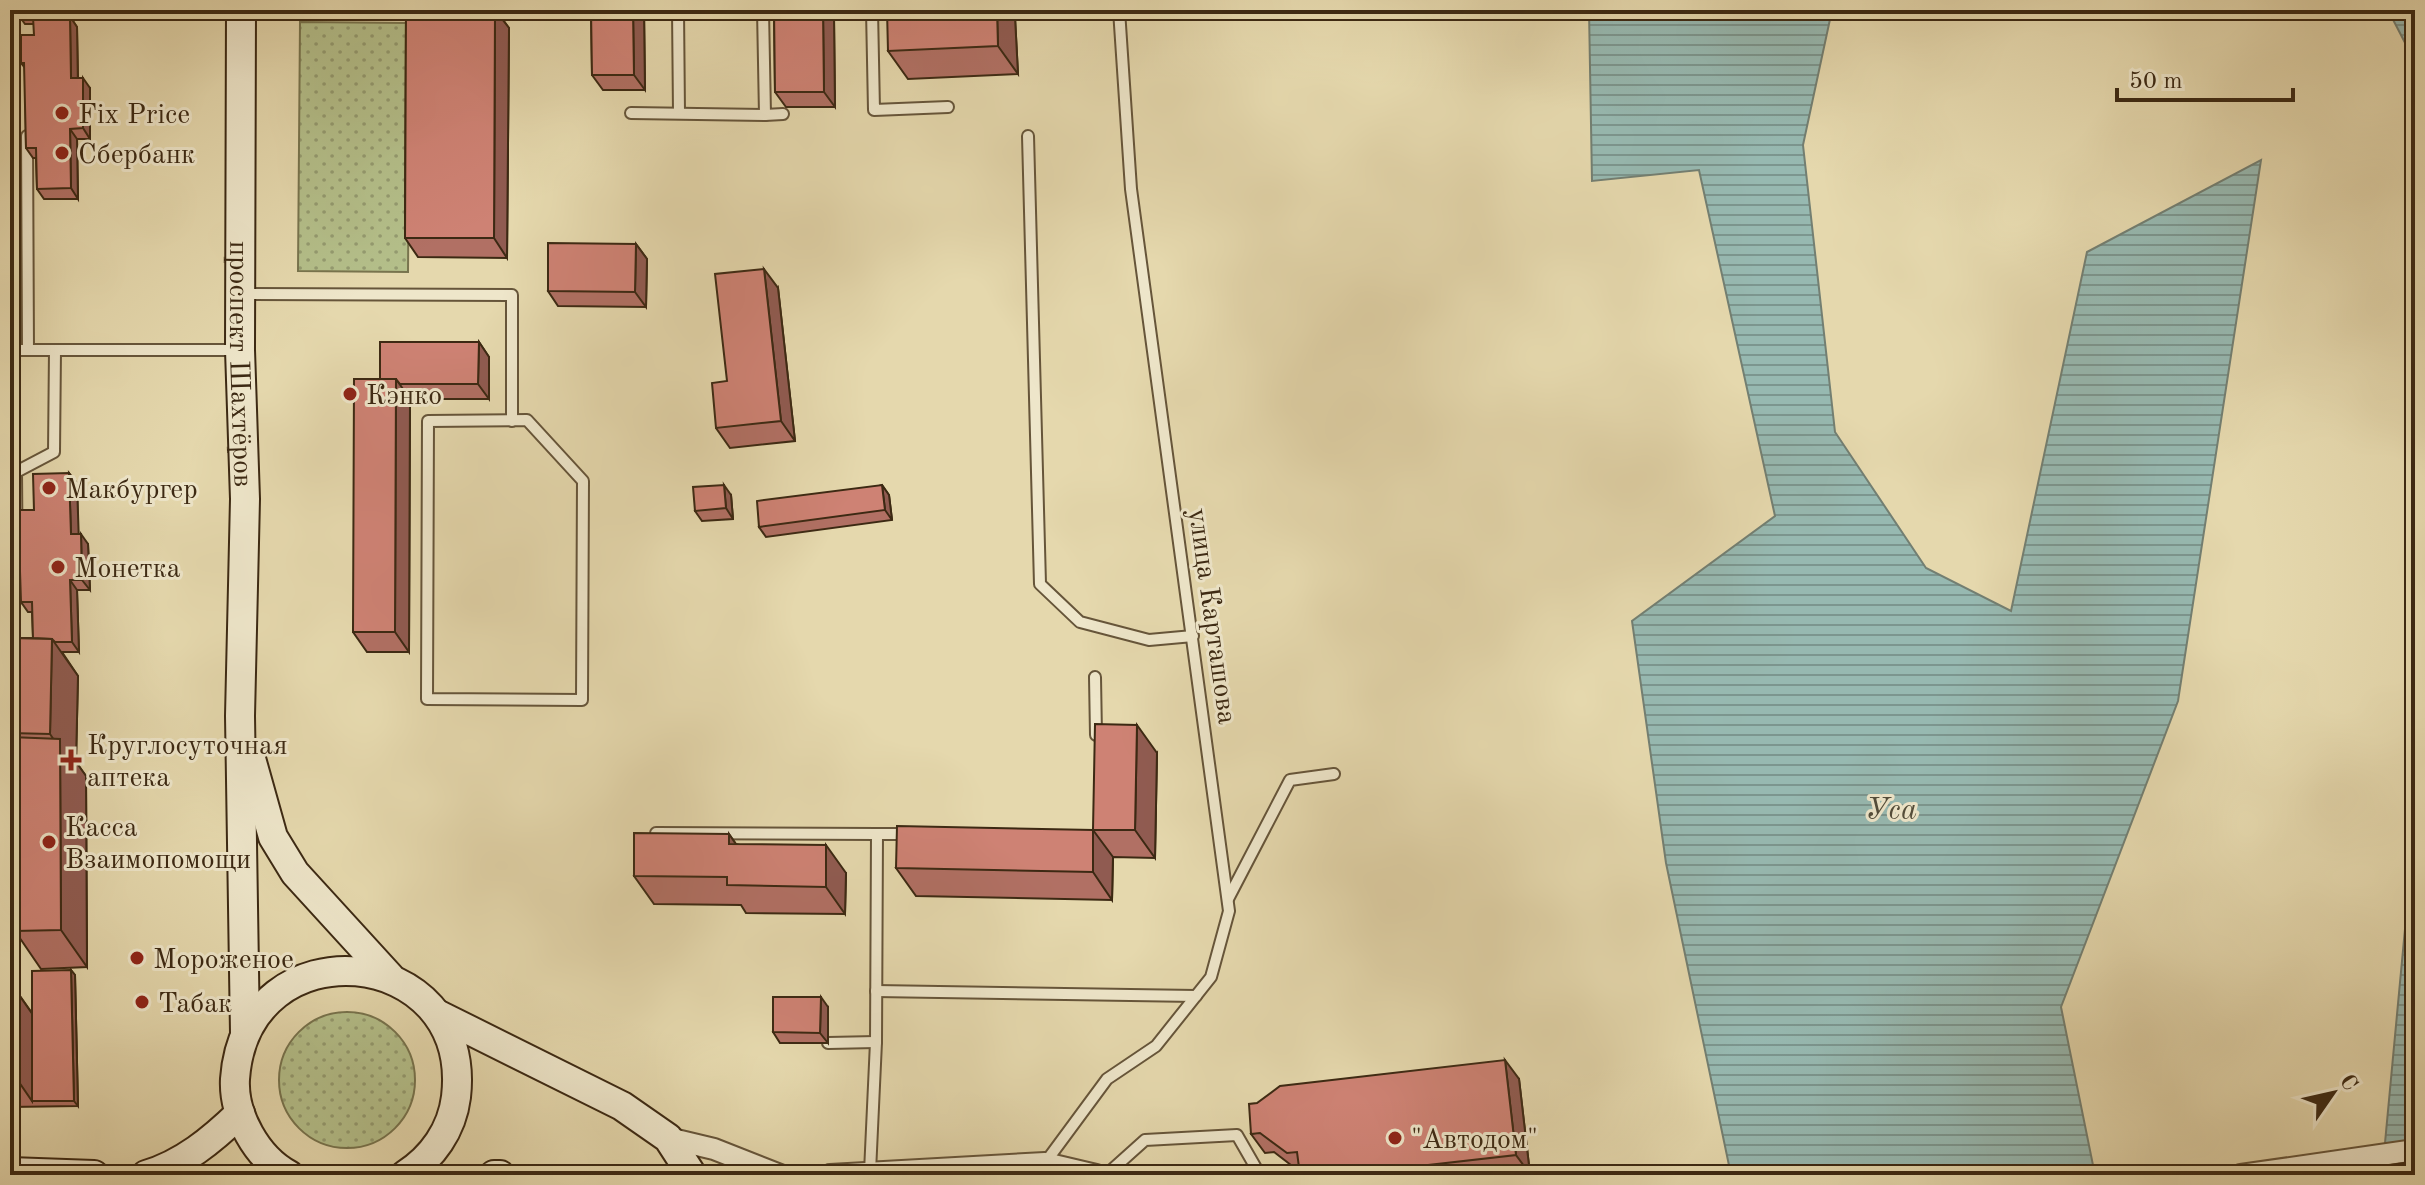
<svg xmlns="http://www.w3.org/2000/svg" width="2425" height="1185" font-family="'Old Standard TT',serif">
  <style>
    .grass { fill: url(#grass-dots); stroke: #78744e; stroke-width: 2 }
    .water { fill: url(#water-rules); stroke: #737f72; stroke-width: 2 }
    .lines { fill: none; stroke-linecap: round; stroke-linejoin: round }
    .service-casing { stroke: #66553a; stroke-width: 14 }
    .minor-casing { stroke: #66553a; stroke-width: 24 }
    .secondary-casing { stroke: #3c2913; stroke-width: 32 }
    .service { stroke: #eee6ca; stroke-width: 10 }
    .minor { stroke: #eee6ca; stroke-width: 20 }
    .secondary { stroke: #eee6ca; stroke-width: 28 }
    .rail-casing { stroke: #3c2913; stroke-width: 9 }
    .rail { stroke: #eee6ca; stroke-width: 6; stroke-dasharray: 18; stroke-linecap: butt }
    .wall { fill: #b17064; stroke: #3c2913; stroke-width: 2 }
    .shaded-wall { fill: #905b51; stroke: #3c2913; stroke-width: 2 }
    .building { fill: #ce8274; stroke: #3c2913; stroke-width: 2 }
    .poi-dot { fill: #8f2418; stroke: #eee6ca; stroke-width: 3 }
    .labels { text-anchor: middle; stroke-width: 6; stroke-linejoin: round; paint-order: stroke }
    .poi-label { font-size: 28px; fill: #3c2913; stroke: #eee6ca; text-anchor: start }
    .street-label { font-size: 28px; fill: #3c2913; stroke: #eee6ca }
    .water-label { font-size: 30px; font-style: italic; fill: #534d3a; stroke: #eee6ca }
  </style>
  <defs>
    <pattern id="grass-dots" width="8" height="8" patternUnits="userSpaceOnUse" patternTransform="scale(2)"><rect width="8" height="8" fill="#b4bf8a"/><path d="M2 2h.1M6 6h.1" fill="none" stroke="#949b70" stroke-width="1.8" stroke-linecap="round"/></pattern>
    <pattern id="water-rules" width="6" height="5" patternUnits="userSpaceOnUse" patternTransform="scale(2)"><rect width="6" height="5" fill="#97b9b1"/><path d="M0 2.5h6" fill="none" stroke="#7c968f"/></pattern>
  </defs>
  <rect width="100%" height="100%" fill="#e5d8ad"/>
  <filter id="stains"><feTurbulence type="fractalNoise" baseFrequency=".0025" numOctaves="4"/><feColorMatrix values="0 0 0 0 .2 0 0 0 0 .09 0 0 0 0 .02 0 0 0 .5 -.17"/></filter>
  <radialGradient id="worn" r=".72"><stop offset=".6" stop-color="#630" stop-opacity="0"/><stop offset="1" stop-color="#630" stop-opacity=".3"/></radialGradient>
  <g class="grass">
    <path d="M 300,22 L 410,23 L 408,272 L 298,271 Z"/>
    <circle cx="347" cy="1080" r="68"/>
  </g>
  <g class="water">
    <path d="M 1589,10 L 1832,10 L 1803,145 L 1835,432 L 1926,568 L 2011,611 L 2087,252 L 2261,160 L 2178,701 L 2061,1007 L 2095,1175 L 1731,1175 L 1666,863 L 1632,621 L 1775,516 L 1699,170 L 1592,181 Z"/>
    <path d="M 2388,10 L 2415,10 L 2415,62 Z"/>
    <path d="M 2415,822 L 2415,1175 L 2382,1175 Z"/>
  </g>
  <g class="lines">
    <g class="service-casing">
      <g id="service">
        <path d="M 678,10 L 679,113"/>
        <path d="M 763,10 L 765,115 L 783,114"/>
        <path d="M 872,10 L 874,110 L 948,107"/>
        <path d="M 631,113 L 765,115"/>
        <path d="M 27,136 L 28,350"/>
        <path d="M 1028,136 L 1040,584 L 1080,622 L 1149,640 L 1193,636"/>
        <path d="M 241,294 L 512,295 L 512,421"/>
        <path d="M 10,350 L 240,350"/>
        <path d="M 527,420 L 583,481 L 582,700 L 427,699 L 428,421 Z"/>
        <path d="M 17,599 L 16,472 L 54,452 L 55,350"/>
        <path d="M 1095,677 L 1096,735"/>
        <path d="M 656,833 L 877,834"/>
        <path d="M 1228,899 L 1290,780 L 1334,774"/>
        <path d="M 876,991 L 1196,996"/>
        <path d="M 828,1043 L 876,1042"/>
        <path d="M 1045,1163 L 1107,1079 L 1156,1046 L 1211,977 L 1229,911 L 1131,189 L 1119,10"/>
        <path d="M 870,1172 L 876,1042 L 877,834 L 909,834"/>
        <path d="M 1106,1175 L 1145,1140 L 1237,1135 L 1260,1175"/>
      </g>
    </g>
    <g class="minor-casing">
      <g id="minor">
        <path d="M 668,1138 L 714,1149 L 780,1175"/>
        <path d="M 830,1175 L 1045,1163 L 1096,1175"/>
        <path d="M 2241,1175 L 2415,1150"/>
      </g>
    </g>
    <g class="secondary-casing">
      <g id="secondary">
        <path id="s1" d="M 241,10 L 240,350 L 245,499 L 240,716 L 245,1033"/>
        <path d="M 250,755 L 273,837 L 295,873 L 390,977"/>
        <path d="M 437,1014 L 622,1106 L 668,1138 L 692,1175"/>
        <path d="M 10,1172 L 94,1175"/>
        <path d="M 146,1175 C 183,1164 212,1140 240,1113"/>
        <path d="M 289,1175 C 257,1158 233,1115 235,1079 C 246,922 474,943 456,1097 C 452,1130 432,1158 405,1175"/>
        <path d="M 494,1175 L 500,1175"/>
      </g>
    </g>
    <use href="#service" class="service"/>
    <use href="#minor" class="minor"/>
    <use href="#secondary" class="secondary"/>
    <g class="rail-casing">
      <path id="rail" d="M 2346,1175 L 2415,1165"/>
    </g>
    <use href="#rail" class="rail"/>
  </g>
  <g class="wall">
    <path d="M 15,10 L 73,10 L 73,21 L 77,27 L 78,78 L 90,88 L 90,139 L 77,139 L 78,199 L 44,199 L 37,189 L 36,158 L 33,158 L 26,148 L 25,68 L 21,63 L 34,35 L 34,24 L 25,24 Z"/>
    <path d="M 406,10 L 496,10 L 509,28 L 507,258 L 418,257 L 405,238 Z"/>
    <path d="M 591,10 L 644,10 L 645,90 L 603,90 L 592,75 Z"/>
    <path d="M 774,10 L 828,10 L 834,17 L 835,107 L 786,107 L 775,92 Z"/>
    <path d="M 997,10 L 1010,10 L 1015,17 L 1018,74 L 908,79 L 888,51 Z"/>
    <path d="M 636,244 L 647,259 L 646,307 L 558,306 L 548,291 Z"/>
    <path d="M 778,288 L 795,441 L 730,448 L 716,428 L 727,381 Z"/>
    <path d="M 479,342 L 489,357 L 489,399 L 410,399 L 409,652 L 367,652 L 353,632 L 380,379 Z"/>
    <path d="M 69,473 L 77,483 L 78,534 L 88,544 L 90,590 L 77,590 L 79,652 L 62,652 L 78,676 L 76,762 L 86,776 L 87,967 L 41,969 L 15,931 L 10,742 L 10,638 L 33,638 L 32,612 L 28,612 L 21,602 L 34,510 Z"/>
    <path d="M 882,485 L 889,495 L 892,520 L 766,537 L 759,527 Z"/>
    <path d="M 731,495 L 733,519 L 702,521 L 695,511 Z"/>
    <path d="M 1157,753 L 1155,858 L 1113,857 L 1112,900 L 916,896 L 896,868 L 1093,830 Z"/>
    <path d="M 729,834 L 736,844 L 846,873 L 845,914 L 746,913 L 741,905 L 654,904 L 634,876 Z"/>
    <path d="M 71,970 L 75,975 L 78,1106 L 10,1107 L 10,982 L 32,1013 Z"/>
    <path d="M 828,1007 L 828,1043 L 780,1043 L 773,1032 Z"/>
    <path d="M 1519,1079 L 1530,1174 L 1300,1175 L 1300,1172 L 1274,1152 L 1265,1153 L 1251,1134 Z"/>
  </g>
  <g class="shaded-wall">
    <path d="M 64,10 L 73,10 L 73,21 L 77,27 L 78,88 L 71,78 L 70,20 Z"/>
    <path d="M 495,10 L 509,28 L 507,258 L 494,238 Z"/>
    <path d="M 633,10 L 644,10 L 645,90 L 634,75 Z"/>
    <path d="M 823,10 L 828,10 L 834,17 L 835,107 L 824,92 Z"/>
    <path d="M 997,10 L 1010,10 L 1015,17 L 1018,74 L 998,46 Z"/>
    <path d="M 83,78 L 90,88 L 90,139 L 83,128 Z"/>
    <path d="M 70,129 L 77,139 L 78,199 L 71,188 Z"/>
    <path d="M 636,244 L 647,259 L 646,307 L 635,292 Z"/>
    <path d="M 764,269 L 778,288 L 795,441 L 781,421 Z"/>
    <path d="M 479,342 L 489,357 L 489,399 L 478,384 Z"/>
    <path d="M 396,379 L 410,399 L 409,652 L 395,632 Z"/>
    <path d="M 69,473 L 77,483 L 79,544 L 71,534 Z"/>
    <path d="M 724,485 L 731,495 L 733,519 L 726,508 Z"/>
    <path d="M 882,485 L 889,495 L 892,520 L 885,510 Z"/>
    <path d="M 81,534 L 88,544 L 90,590 L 82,580 Z"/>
    <path d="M 70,580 L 77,590 L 79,652 L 72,642 Z"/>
    <path d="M 52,639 L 78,676 L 76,762 L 86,776 L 87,967 L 61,930 L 60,749 L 50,734 Z"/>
    <path d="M 1137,725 L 1157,753 L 1155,858 L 1135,830 Z"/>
    <path d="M 1093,830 L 1113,857 L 1112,900 L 1093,872 Z"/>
    <path d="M 729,834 L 748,862 L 729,844 Z"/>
    <path d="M 826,845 L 846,873 L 845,914 L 826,887 Z"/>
    <path d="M 71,970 L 75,975 L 78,1106 L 74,1101 Z"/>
    <path d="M 10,982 L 33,1015 L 32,1101 L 10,1069 Z"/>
    <path d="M 821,997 L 828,1007 L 828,1043 L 820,1033 Z"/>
    <path d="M 1505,1060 L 1519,1079 L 1530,1174 L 1516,1155 Z"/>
  </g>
  <g class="building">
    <path d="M 406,10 L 495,10 L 494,238 L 405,238 Z"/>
    <path d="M 591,10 L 633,10 L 634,75 L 592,75 Z"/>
    <path d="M 774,10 L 823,10 L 824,92 L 775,92 Z"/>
    <path d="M 887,10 L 997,10 L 998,46 L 888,51 Z"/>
    <path d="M 33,17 L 70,17 L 71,78 L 83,78 L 83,128 L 70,129 L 71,188 L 37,189 L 36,148 L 26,148 L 24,63 L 21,63 L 21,35 L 34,35 Z"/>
    <path d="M 548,243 L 636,244 L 635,292 L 548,291 Z"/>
    <path d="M 764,269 L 781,421 L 716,428 L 712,383 L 727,381 L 715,274 Z"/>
    <path d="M 380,342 L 479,342 L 478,384 L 400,384 L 396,379 L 380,379 Z"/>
    <path d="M 354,379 L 396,379 L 395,632 L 353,632 Z"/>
    <path d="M 69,473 L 71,534 L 81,534 L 82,580 L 70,580 L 72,642 L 55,642 L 52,639 L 33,638 L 32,602 L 21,602 L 18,510 L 34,510 L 33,474 Z"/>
    <path d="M 724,485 L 726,508 L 695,511 L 693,487 Z"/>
    <path d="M 882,485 L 885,510 L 759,527 L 757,501 Z"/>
    <path d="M 10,638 L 52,639 L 50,734 L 10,733 Z"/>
    <path d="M 1095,724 L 1137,725 L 1135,830 L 1093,830 Z"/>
    <path d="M 10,737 L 60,739 L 61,930 L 15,931 Z"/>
    <path d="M 897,826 L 1093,830 L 1093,872 L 896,868 Z"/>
    <path d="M 634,833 L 729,834 L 729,844 L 826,845 L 826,887 L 727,885 L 727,877 L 634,876 Z"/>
    <path d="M 71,970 L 74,1101 L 32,1101 L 32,971 Z"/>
    <path d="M 773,997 L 821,997 L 820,1033 L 773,1032 Z"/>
    <path d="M 1505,1060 L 1516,1155 L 1340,1175 L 1300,1175 L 1297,1152 L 1287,1153 L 1260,1133 L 1251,1134 L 1249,1104 L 1257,1103 L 1280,1086 Z"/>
  </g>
  <g class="poi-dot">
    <circle cx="62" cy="113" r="8"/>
    <circle cx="62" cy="153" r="8"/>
    <circle cx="350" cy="394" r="8"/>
    <circle cx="49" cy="488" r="8"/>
    <circle cx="58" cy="567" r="8"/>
    <path d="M67 748h8v8h8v8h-8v8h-8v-8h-8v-8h8z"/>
    <circle cx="49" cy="842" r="8"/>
    <circle cx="137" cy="958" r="8"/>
    <circle cx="142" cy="1002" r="8"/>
    <circle cx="1395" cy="1138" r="8"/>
  </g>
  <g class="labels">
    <g class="poi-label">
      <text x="78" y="123">Fix Price</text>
      <text x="78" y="163">Сбербанк</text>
      <text x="366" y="404">Кэнко</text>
      <text x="65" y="498">Макбургер</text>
      <text x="74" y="577">Монетка</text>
      <text x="87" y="754">Круглосуточная<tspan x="87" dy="32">аптека</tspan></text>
      <text x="65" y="836">Касса<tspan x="65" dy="32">Взаимопомощи</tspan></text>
      <text x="153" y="968">Мороженое</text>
      <text x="158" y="1012">Табак</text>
      <text x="1411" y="1148">"Автодом"</text>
    </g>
    <g class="street-label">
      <text dy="10" stroke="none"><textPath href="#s1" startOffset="354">проспект Шахтёров</textPath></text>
      <text transform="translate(1214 616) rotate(82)" y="10">улица Карташова</text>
    </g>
    <g class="water-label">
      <text x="1891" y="819">Уса</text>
    </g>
  </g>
  <rect width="2425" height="1185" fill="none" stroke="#e5d8ad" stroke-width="40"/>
  <rect x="12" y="12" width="2401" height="1161" fill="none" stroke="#3c2913" stroke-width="4"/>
  <rect x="20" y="20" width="2385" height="1145" fill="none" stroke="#3c2913" stroke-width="2"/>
  <g transform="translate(2333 1093) rotate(56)" stroke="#eee6ca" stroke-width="6" paint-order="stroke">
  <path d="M0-6L14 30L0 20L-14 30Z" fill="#3c2913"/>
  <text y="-12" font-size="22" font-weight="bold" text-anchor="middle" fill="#3c2913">С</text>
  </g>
  <path d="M2117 88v12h176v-12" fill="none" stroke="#3c2913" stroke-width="4"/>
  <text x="2129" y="88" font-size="24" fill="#3c2913" stroke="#eee6ca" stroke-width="6" paint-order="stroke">50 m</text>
  <rect width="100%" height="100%" filter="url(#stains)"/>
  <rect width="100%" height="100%" fill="url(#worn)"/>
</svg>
